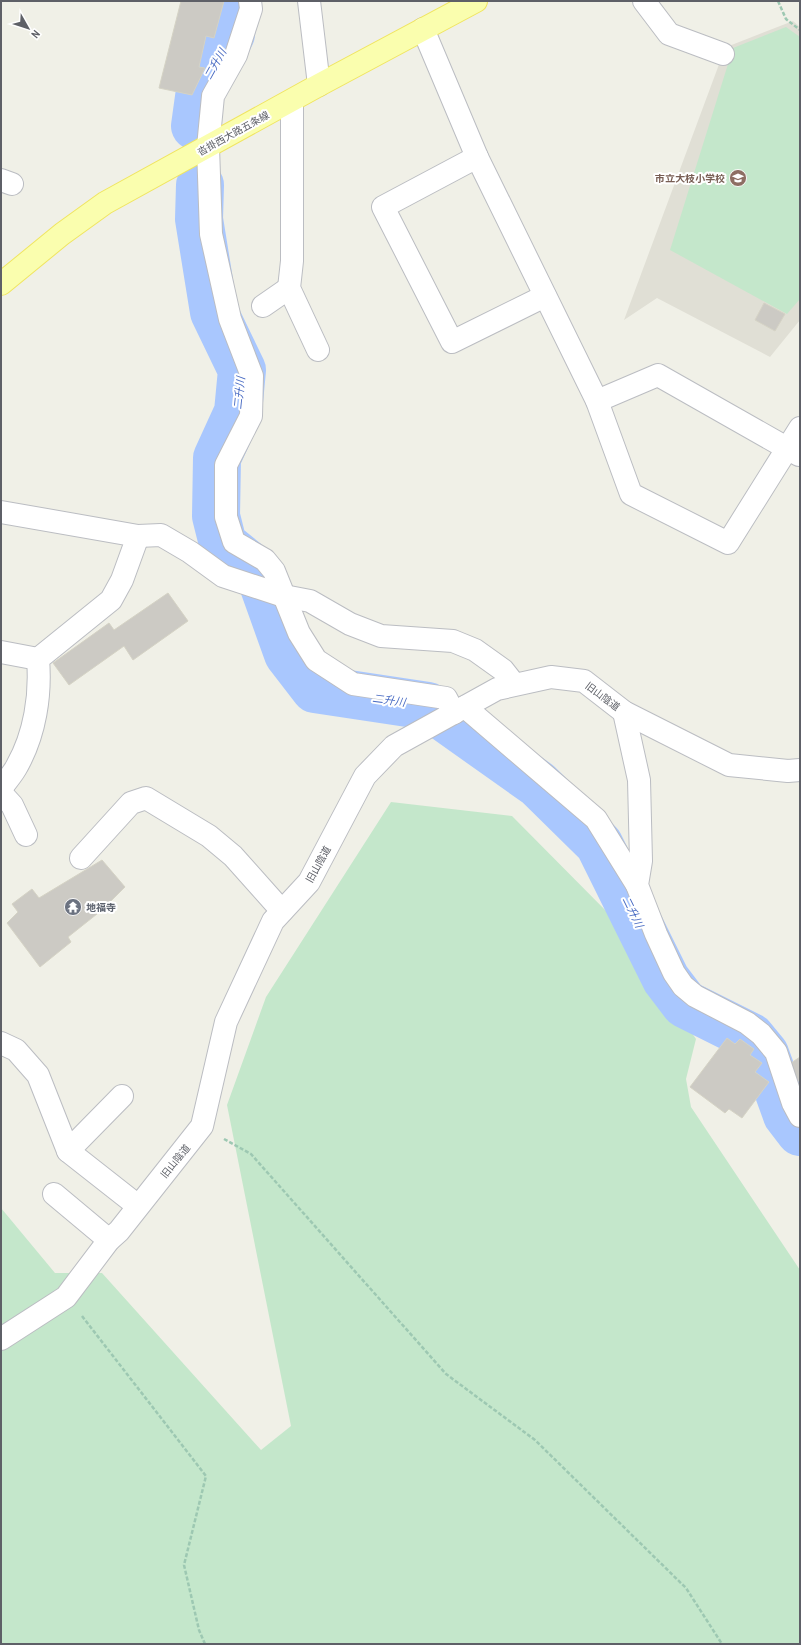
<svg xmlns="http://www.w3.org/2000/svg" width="801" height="1645" font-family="'Archivo Narrow','Noto Sans JP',sans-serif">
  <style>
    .education { fill: #e0dfd5 }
    .green { fill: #c4e7cb }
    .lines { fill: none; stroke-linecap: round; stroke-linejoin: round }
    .river { stroke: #a9c7fe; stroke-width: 48 }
    .building { fill: #cccac4; stroke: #d5d3c5 }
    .minor-casing { stroke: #bbbdc2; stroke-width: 24 }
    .major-casing { stroke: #f0e560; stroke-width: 24 }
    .path { stroke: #9dc8b2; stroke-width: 2.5; stroke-dasharray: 4 2; stroke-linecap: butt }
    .minor { stroke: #fff; stroke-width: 22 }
    .major { stroke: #fafeae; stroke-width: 22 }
    .labels { text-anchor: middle; stroke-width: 4; stroke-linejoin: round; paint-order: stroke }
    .street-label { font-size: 10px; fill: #5e6067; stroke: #fff }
    .education-label { font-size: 10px; font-weight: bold; fill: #785e54; stroke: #fff; text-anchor: end }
    .worship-label { font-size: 10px; font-weight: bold; fill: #5b616d; stroke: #fff; text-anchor: start }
    .water-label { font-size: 11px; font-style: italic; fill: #4a6cc3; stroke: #fff }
  </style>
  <rect width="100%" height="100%" fill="#f0f0e7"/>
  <path class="education" d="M 793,21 L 800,27 L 800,320 L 770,357 L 657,298 L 624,320 L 721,59 L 674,24 L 729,46 Z"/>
  <g class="green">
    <path d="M 786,27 L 800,37 L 800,299 L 787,314 L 670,250 L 733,48 Z"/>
    <path d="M 391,802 L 512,816 L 616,921 L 696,1039 L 686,1079 L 691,1107 L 800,1270 L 800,1644 L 1,1644 L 1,1208 L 55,1273 L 102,1273 L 261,1450 L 291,1426 L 227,1105 L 266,997 Z"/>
  </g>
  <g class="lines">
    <g class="river">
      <path d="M 195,126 L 200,90 L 218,61 L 231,34 L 235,1"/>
      <path d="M 200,185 L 199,219 L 214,312 L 242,370 L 238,412 L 217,458 L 216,516 L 223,544 L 259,573 L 288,654 L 315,689 L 428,706 L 538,784 L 599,844 L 666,979 L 685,1004 L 751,1037 L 765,1054 L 787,1115 L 800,1132"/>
    </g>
  </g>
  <g class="building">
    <path d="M 181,1 L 224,1 L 214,38 L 206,36 L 199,67 L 205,68 L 192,95 L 159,88 Z"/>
    <path d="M 764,303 L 785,314 L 775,331 L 755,320 Z"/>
    <path d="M 168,593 L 188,621 L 133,660 L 124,646 L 69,685 L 53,663 L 109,623 L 114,630 Z"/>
    <path d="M 102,860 L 125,887 L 102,910 L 68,937 L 71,942 L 40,967 L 7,923 L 18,912 L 12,904 L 32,889 L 39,898 Z"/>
    <path d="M 727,1038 L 735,1044 L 740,1039 L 754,1049 L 750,1055 L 762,1063 L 755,1072 L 769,1082 L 742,1118 L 729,1109 L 725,1113 L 690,1087 Z"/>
    <path d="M 800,1057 L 800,1083 L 788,1065 Z"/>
  </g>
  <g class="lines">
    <g class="minor-casing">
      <g id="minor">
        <path d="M 250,1 L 251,9 L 236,55 L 213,96 L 208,147 L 211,234 L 230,319 L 252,376 L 251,416 L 226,465 L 226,517 L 234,542 L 265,560 L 274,571 L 299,633 L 316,660 L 353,684 L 446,698 L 454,713"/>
        <path d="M 309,1 L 319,85"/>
        <path d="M 644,1 L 669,34 L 723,54"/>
        <path d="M 423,29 L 477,157 L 597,401 L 631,494 L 728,543 L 800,428"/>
        <path d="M 292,101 L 292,261 L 289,288 L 318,350"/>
        <path d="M 477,157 L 383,207 L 452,342 L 545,296"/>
        <path d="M 1,180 L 12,184"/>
        <path d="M 263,306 L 289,288"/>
        <path d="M 597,401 L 658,375 L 799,455"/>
        <path d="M 1,512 L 138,536 L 161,535 L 190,552 L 223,576 L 284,596 L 310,601 L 350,624 L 381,636 L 453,641 L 475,650 L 503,670 L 514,684"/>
        <path d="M 1,652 L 38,659"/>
        <path d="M 465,707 L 596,819 L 637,885"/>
        <path d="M 624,712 L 639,780 L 641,861 L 637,885 L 656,934 L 674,973 L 683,986 L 695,996 L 747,1023 L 761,1034 L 776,1052 L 793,1103 L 800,1116"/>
        <path d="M 1,789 C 6,781 13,774 17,766 C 35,734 41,695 38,659 L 111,600 L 122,580 L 138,536"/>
        <path d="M 1,793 L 12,805 L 26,835"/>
        <path d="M 81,858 L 131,803 L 146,798 L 209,836 L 233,856 L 282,911"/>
        <path d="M 1,1043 L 16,1050 L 38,1075 L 68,1151 L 138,1206"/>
        <path d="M 68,1151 L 122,1096"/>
        <path d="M 54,1194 L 109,1240"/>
        <path d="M 1,1339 L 66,1297 L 109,1240 L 119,1231 L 202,1126 L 226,1022 L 273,921 L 309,882 L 365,776 L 394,746 L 497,689 L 551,677 L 584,681 L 624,712 L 729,765 L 788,771 L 800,770"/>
      </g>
    </g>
    <g class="major-casing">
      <path id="major" d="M 1,284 L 62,234 L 105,203 L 319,85 L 476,1"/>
    </g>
    <g class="path">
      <path d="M 778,1 L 786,19 L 800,30"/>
      <path d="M 224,1139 L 251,1154 L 446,1374 L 535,1440 L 686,1588 L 722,1644"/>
      <path d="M 82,1316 L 206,1476 L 184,1565 L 199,1630 L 205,1644"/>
    </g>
    <use href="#minor" class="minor"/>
    <use href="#major" class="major"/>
  </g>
  <defs>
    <g id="school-disc" transform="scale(0.9)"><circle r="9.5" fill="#8d6e63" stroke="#fff"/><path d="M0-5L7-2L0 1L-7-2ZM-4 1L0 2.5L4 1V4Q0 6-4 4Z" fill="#fff"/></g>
    <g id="temple-disc" transform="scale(0.9)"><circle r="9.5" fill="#6b7280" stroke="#fff"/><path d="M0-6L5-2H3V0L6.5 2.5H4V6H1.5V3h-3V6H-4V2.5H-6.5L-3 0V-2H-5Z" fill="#fff"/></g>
  </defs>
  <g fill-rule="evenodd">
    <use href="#school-disc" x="738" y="178"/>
    <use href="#temple-disc" x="73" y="907"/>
  </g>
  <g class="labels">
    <g class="street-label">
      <text transform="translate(233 133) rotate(-29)" y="4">沓掛西大路五条線</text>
      <text transform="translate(603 696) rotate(37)" y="4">旧山陰道</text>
      <text transform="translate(318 864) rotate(-61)" y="4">旧山陰道</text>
      <text transform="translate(175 1161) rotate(-51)" y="4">旧山陰道</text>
    </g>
    <g class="education-label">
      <text x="725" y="182">市立大枝小学校</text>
    </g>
    <g class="worship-label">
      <text x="86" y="911">地福寺</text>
    </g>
    <g class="water-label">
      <text transform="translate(215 64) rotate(-61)" y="4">二升川</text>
      <text transform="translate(239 393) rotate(-84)" y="4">二升川</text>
      <text transform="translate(389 700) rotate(8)" y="4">二升川</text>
      <text transform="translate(633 912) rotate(64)" y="4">二升川</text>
    </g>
  </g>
  <rect width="801" height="1645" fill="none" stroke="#5e6067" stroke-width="4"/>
  <g transform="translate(28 28) rotate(129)" stroke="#ffffff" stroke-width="3" paint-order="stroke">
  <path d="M0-3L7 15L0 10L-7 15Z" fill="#5e6067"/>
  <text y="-6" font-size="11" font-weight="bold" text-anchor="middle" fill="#5e6067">N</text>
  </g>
</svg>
